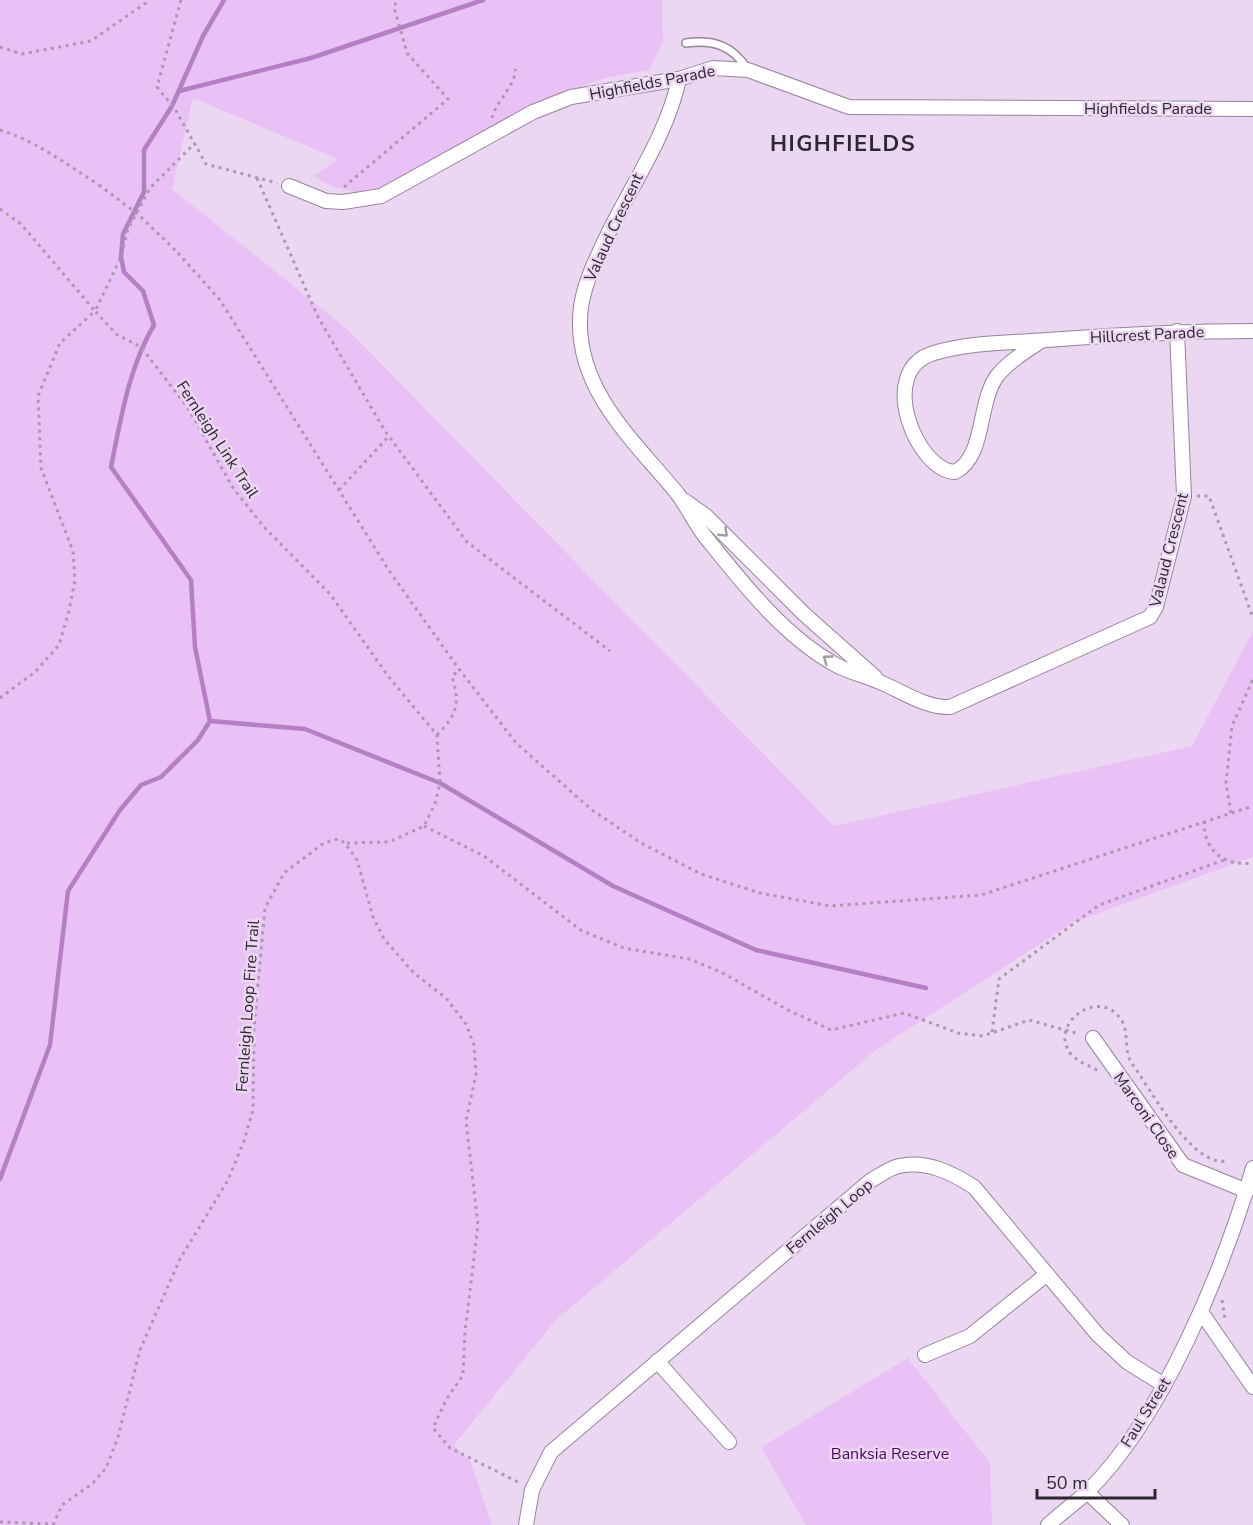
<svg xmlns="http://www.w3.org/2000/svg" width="1253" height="1525" font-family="'Nunito Sans',sans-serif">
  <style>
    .green { fill: #eac1f6 }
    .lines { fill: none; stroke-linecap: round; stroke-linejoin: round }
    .stream { stroke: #b47fc3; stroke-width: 4.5 }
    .service-casing { stroke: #96839b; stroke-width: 10 }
    .minor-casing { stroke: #96839b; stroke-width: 16 }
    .path { stroke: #aa99ae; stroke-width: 3; stroke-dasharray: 3 4.5; stroke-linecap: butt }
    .service { stroke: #fff; stroke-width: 7 }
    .minor { stroke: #fff; stroke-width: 14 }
    .path-bridge { stroke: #aa99ae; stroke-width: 3; stroke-dasharray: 3 4.5; stroke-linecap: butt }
    .oneway { stroke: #a19da2 }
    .labels { text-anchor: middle; stroke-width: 5; stroke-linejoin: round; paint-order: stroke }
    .street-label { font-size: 16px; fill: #2e2630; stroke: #ecd7f2 }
    .park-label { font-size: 16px; fill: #4d055d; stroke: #ecd7f2 }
    .district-label { font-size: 22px; font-weight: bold; letter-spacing: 1.5px; fill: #2e2630; stroke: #ecd7f2 }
  </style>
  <rect width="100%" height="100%" fill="#ecd7f2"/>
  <g class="green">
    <path d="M 0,0 L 662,0 L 663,41 L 649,70 L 604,78 L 535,105 L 388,186 L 353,192 L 330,186 L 314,176 L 338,159 L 193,98 L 172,189 L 347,329 L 834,826 L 1192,746 L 1253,631 L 1253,857 L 1074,922 L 876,1050 L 556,1320 L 454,1445 L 471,1463 L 492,1525 L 0,1525 Z"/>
    <path d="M 908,1358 L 990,1463 L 992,1525 L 806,1525 L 761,1447 Z"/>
  </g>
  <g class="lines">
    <g class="stream">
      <path d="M 179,91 L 311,58 L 483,0"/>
      <path d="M 210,721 L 305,729 L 440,783 L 613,886 L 756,950 L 926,988"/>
      <path d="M 0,1179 L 50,1045 L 68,891 L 120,810 L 141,785 L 161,777 L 198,740 L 210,721 L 195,647 L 191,580 L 111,467 C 121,418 129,367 154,325 L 143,291 L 124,272 L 121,257 L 123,234 L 144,192 L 144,150 L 172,106 L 203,36 L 224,0"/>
    </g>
    <g class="service-casing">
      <path id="service" d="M 686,43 C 714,39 733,46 748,70"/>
    </g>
    <g class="minor-casing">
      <g id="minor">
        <path d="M 679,79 C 666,140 625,194 600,251 C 590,272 580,296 580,320 C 578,392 635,442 677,493 C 687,506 694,522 704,535 C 741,581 783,636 836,665 C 851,673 867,676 882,683 C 903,692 926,708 950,707 L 1150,617 L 1156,607 L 1184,496 L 1177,331"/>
        <path d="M 289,186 L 326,201 L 343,202 L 381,196 L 533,112 L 571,97 L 679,79 L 713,68 L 748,70 L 849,107 L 1253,109"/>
        <path d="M 1041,341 C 1026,351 1008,362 997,376 C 977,404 986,456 955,472 C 917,471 875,370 934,353 C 972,342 1008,343 1047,340 C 1116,335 1184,331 1253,331"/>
        <path d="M 685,501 L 706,516 L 804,614 L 875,677"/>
        <path d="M 1093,1038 L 1183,1165 L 1247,1191"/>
        <path d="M 1201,1312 L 1253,1387"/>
        <path d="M 925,1355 L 970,1336 L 1047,1274"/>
        <path d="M 657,1361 L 729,1442"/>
        <path d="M 1087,1492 L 1122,1525"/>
        <path d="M 526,1525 L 532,1490 L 551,1452 L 870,1181 C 879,1176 889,1168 899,1166 C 927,1160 952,1173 974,1187 L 1098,1335 L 1127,1362 L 1164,1385"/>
        <path d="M 1048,1525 C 1060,1514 1074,1504 1086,1493 C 1162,1420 1224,1268 1253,1168"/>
      </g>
    </g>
    <g class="path">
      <path d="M 181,0 L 157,87 L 175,109 L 206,164 L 277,183"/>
      <path d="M 0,47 L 22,54 L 91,41 L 150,0"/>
      <path d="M 492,118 C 496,101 517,84 515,69"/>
      <path d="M 0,130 C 36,141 68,165 99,185"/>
      <path d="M 257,178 L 318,317 L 385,431 L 467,542 L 610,651"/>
      <path d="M 344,187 L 448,99 L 407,53 L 394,7 L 397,0"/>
      <path d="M 0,209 L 21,224 L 95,311 L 121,257 L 128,229 L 150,188 L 195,143"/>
      <path d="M 178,253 L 220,300 L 390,572 L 459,669 L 516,743 L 592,810 L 641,843 L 701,874 L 760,893 L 830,906 L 981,895 L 1253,806"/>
      <path d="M 339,490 L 389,436"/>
      <path d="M 1197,496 L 1209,496 L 1253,618"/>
      <path d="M 0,698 L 35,672 L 59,645 L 69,611 L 75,580 L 73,551 L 41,468 L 38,396 L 60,343 L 95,311 L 116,334 L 141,347 L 188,408 L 233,488 L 264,527 L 330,594 L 388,676 L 437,735 L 440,783 L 435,804 L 424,826 L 389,842 L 345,843"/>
      <path d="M 437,735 C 456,716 461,704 452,677 L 459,669"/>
      <path d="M 1231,813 L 1226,783 L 1232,726 L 1253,679"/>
      <path d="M 1204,821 C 1204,852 1224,866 1253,863"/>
      <path d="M 424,826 L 484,856 L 582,931 L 624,948 L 689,959 L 721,972 L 786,1009 L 831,1030 L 904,1013 L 958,1033 L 983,1036 L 1029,1020 L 1079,1034"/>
      <path d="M 992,1032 L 999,979 L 1099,905 L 1224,860"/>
      <path d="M 1097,1070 C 1088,1065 1076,1061 1070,1053 C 1049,1023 1098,988 1120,1018 C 1130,1031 1123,1048 1131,1062 C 1150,1088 1191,1167 1227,1161"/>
      <path d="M 1222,1300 L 1225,1320"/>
      <path d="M 0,1522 L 52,1524"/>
      <path d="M 53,1525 L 62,1505 L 92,1484 L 106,1468 L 118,1437 L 140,1350 L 180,1259 L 228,1180 L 244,1141 L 253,1110 L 254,1028 L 265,908 L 284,873 L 324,843 L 338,839 L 345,843 L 357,860 L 373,917 L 384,939 L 414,973 L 446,998 L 466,1024 L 474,1045 L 476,1074 L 466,1121 L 478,1225 L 465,1331 L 463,1375 L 446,1400 L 433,1428 L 450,1448 L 520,1483"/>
    </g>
    <use href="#service" class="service"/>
    <use href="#minor" class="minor"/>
    <path class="path-bridge" d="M 99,185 L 140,216 L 178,253"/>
  </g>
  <defs><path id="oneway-chevron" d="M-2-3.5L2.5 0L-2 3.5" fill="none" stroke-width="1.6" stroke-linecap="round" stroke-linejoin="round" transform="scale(1.5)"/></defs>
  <g class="oneway">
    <use href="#oneway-chevron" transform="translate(724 533) rotate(43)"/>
    <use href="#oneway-chevron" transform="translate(827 659) rotate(-144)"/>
  </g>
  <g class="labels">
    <g class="street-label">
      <text transform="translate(652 82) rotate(-11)" y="6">Highfields Parade</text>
      <text x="1148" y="114">Highfields Parade</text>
      <text transform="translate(613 227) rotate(-65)" y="6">Valaud Crescent</text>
      <text transform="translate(1147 334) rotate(-3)" y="6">Hillcrest Parade</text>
      <text transform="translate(218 439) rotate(57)" y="6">Fernleigh Link Trail</text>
      <text transform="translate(1168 550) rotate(-76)" y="6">Valaud Crescent</text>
      <text transform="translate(247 1006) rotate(-86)" y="6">Fernleigh Loop Fire Trail</text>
      <text transform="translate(1147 1115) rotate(55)" y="6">Marconi Close</text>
      <text transform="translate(829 1216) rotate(-40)" y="6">Fernleigh Loop</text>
      <text transform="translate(1145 1412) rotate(-58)" y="6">Faul Street</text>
    </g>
    <g class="park-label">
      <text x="890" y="1459">Banksia Reserve</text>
    </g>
    <g class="district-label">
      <text x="843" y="151">HIGHFIELDS</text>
    </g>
  </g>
  <path d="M1037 1489v9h118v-9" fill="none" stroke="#2e2630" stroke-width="3"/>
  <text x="1046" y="1489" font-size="18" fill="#2e2630" stroke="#ecd7f2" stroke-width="4.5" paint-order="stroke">50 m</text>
</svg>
